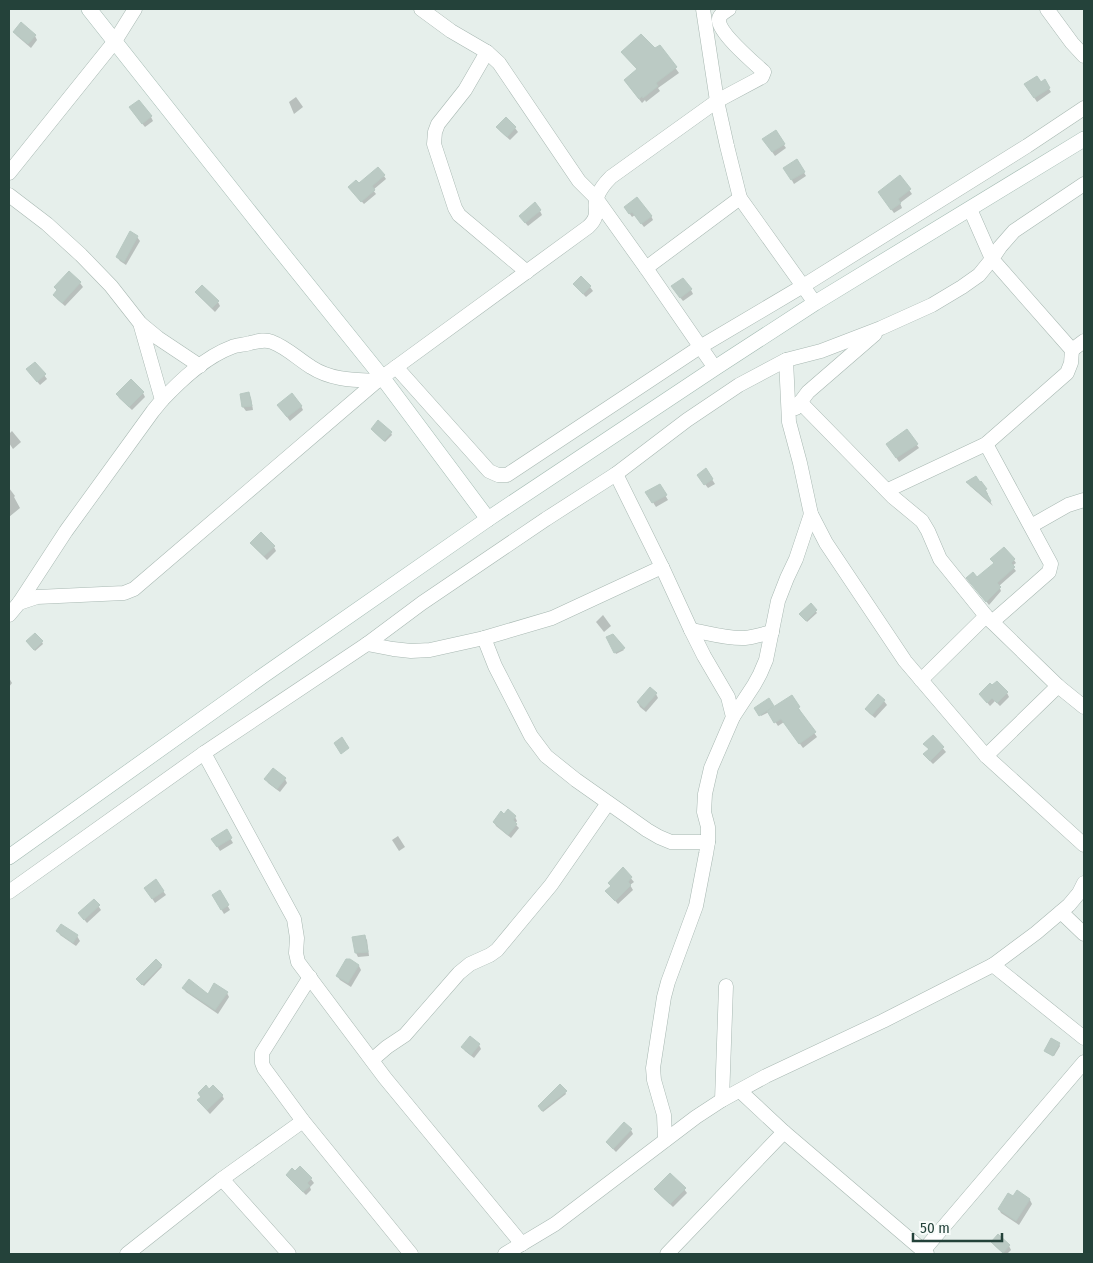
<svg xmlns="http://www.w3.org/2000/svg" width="1093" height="1263" font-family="'Fira Sans Condensed',sans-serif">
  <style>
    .shadow { fill: #0003 }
    .building { fill: #bbcac4; stroke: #b8c9c2 }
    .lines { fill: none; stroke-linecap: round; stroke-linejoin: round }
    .street-casing { stroke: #a8b8b2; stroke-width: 15 }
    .secondary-casing { stroke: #a4bbb3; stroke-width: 16 }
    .street { stroke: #fff; stroke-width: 14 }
    .secondary { stroke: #fff; stroke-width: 15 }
  </style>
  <rect width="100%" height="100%" fill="#e6efeb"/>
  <g class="shadow">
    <path d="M 14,32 L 35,36 L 37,40 L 31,48 L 17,36 Z"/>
    <path d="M 660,47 L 679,73 L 658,88 L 660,91 L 646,102 L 645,100 L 642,103 L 625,81 L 638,70 L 626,57 L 655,50 Z"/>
    <path d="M 1044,81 L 1051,92 L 1037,102 L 1026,85 L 1040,84 Z"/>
    <path d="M 296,97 L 303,107 L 294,114 L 289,102 Z"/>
    <path d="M 133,112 L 151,117 L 153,121 L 145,127 Z"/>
    <path d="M 506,119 L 515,128 L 518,132 L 510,140 L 500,131 L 498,127 Z"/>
    <path d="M 775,132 L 786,148 L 775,156 L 766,143 Z"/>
    <path d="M 797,161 L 806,176 L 794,184 L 785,168 Z"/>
    <path d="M 384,176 L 386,179 L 373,190 L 376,194 L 364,204 L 351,190 L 359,185 Z"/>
    <path d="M 900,177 L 912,194 L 900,203 L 902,208 L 894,213 L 882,196 Z"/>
    <path d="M 625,207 L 651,216 L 653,220 L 644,227 L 635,215 L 632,217 Z"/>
    <path d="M 540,211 L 542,215 L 528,226 L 523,220 Z"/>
    <path d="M 137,237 L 140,241 L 126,265 L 120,261 L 117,257 Z"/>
    <path d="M 69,273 L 80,283 L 83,287 L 65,306 L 57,299 L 55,295 L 58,292 L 55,287 Z"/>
    <path d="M 581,278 L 590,287 L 593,291 L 586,297 L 577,288 L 574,284 Z"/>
    <path d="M 691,290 L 693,294 L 683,301 L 675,291 Z"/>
    <path d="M 197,292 L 218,302 L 220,306 L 215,312 L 199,296 Z"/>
    <path d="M 30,373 L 44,375 L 47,379 L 40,385 Z"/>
    <path d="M 143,393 L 145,397 L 132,410 L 119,398 L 117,394 Z"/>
    <path d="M 249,394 L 251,398 L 253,410 L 246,411 L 243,407 L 241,395 Z"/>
    <path d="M 301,406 L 303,410 L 290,421 L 281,409 Z"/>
    <path d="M 12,431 L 21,442 L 13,449 L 9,443 L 9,434 Z"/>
    <path d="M 373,431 L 391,433 L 392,435 L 385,442 Z"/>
    <path d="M 916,444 L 919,448 L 899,462 L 890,448 Z"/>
    <path d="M 706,470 L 715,484 L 708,488 L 701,479 Z"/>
    <path d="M 968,482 L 979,483 L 981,482 L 988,494 L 986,495 L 993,506 L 970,486 Z"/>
    <path d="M 659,485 L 668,500 L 656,507 L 647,493 Z"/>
    <path d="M 9,488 L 15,496 L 14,497 L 20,508 L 9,517 Z"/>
    <path d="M 252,543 L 274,547 L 276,551 L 267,560 L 254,547 Z"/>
    <path d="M 992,559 L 1014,560 L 1016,563 L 1012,566 L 1016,571 L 999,586 L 1001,591 L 989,605 L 970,581 L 977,579 L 995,564 Z"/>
    <path d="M 811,605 L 817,613 L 807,622 L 802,616 Z"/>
    <path d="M 603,615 L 611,626 L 604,632 L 596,622 Z"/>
    <path d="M 613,635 L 624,650 L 616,654 L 607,638 Z"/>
    <path d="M 42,642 L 43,644 L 35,651 L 28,643 Z"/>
    <path d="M 9,678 L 12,683 L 9,687 Z"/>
    <path d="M 1007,693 L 1009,697 L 1000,706 L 995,701 L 990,706 L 980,694 Z"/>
    <path d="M 656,694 L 658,698 L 646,712 L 640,707 L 638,703 Z"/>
    <path d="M 792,697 L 801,712 L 800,713 L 817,737 L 803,748 L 784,722 L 778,726 L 769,712 L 761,716 L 756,708 L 768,700 L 774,709 Z"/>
    <path d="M 884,701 L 887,705 L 875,718 L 869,713 L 867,709 Z"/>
    <path d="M 933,737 L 946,752 L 933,764 L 927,758 L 929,750 L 925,744 Z"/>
    <path d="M 266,779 L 285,779 L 287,783 L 280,792 L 268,783 Z"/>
    <path d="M 505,815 L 515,817 L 517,821 L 515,824 L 519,828 L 511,838 L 496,826 L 494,822 Z"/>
    <path d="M 226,831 L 233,843 L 220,851 L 213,839 Z"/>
    <path d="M 398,836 L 405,847 L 399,851 L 392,840 Z"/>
    <path d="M 623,869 L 634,882 L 630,885 L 633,890 L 618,904 L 607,892 L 611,887 L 609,883 Z"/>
    <path d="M 163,891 L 166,895 L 155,903 L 148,892 Z"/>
    <path d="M 220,892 L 230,910 L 224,914 L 213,895 Z"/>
    <path d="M 94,900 L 101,910 L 87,923 L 82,917 Z"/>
    <path d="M 61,926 L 77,936 L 80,941 L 76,946 L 60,935 L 58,931 Z"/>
    <path d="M 364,936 L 367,940 L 369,956 L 358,957 L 356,953 L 353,938 Z"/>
    <path d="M 347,959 L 359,966 L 361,970 L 351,987 L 340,980 L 337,976 Z"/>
    <path d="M 156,961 L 162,967 L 144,986 L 138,981 Z"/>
    <path d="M 183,988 L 208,995 L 227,993 L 229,997 L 218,1014 L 186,992 Z"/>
    <path d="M 1059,1044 L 1060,1046 L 1054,1056 L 1046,1052 L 1045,1051 Z"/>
    <path d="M 479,1045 L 481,1049 L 474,1058 L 465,1051 L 463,1047 Z"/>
    <path d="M 209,1090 L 222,1095 L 224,1099 L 210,1114 L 198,1101 Z"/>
    <path d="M 565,1092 L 566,1094 L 543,1112 L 540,1108 Z"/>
    <path d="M 631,1130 L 633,1134 L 616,1152 L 610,1146 L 607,1142 Z"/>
    <path d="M 300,1168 L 311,1179 L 314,1183 L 310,1187 L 311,1190 L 306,1195 L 290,1179 L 287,1175 L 295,1173 Z"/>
    <path d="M 656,1189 L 684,1189 L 687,1193 L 673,1207 L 658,1193 Z"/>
    <path d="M 1017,1192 L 1030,1200 L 1032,1204 L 1019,1225 L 1001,1213 L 999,1209 L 1013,1198 Z"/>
    <path d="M 992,1242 L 1009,1246 L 1011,1250 L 1007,1254 L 1004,1254 L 995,1246 Z"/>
  </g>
  <g class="building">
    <path d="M 21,22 L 36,35 L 28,44 L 13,32 Z"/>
    <path d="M 641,34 L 655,48 L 660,45 L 677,67 L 656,83 L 658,86 L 643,98 L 642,96 L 639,99 L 624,80 L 637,69 L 621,52 Z"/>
    <path d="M 1037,76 L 1041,82 L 1045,79 L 1050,88 L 1034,98 L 1024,84 Z"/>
    <path d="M 139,100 L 152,116 L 142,124 L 129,107 Z"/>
    <path d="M 506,117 L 516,127 L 507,137 L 496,127 Z"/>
    <path d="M 776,130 L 785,144 L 772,152 L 762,139 Z"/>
    <path d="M 797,159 L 805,172 L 791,180 L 783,168 Z"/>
    <path d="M 378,167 L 385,175 L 372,186 L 375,190 L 361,202 L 348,187 L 356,180 L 359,183 Z"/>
    <path d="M 900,175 L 911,189 L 898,199 L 901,203 L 891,210 L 878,192 Z"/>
    <path d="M 637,197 L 652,216 L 641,224 L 632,212 L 629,214 L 624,207 Z"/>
    <path d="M 535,202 L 541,210 L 525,223 L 519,216 Z"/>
    <path d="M 130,231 L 138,236 L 124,262 L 116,257 Z"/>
    <path d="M 69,271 L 81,282 L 62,303 L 53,295 L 57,290 L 54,287 Z"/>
    <path d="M 581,276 L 591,286 L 583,294 L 573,284 Z"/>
    <path d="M 683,278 L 692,289 L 680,298 L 671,286 Z"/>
    <path d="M 202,285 L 219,301 L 212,308 L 195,292 Z"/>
    <path d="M 35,362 L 46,374 L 37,382 L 26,369 Z"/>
    <path d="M 131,379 L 144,392 L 129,407 L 116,394 Z"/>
    <path d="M 249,392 L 252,406 L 242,407 L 240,394 Z"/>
    <path d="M 292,393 L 302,406 L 287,417 L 277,405 Z"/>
    <path d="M 378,420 L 392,432 L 384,441 L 371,429 Z"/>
    <path d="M 907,429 L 918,444 L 896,458 L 886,444 Z"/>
    <path d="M 706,468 L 713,479 L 704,485 L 697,475 Z"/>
    <path d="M 976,476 L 980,482 L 981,481 L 987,489 L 985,490 L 991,501 L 990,502 L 966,482 Z"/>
    <path d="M 660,484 L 667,495 L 652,503 L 645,492 Z"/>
    <path d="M 261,532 L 275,546 L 264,556 L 250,543 Z"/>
    <path d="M 1004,547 L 1015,559 L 1011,563 L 1015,567 L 997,583 L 1001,587 L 986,602 L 966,578 L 973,572 L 977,577 L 994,563 L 990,559 Z"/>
    <path d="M 811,603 L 817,610 L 806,621 L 799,614 Z"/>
    <path d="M 35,633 L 43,641 L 34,650 L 26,641 Z"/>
    <path d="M 613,634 L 625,648 L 614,653 L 606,637 Z"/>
    <path d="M 997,681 L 1008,692 L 997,703 L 992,698 L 987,703 L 979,694 L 990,683 L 992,685 Z"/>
    <path d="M 650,687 L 657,693 L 644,708 L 637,702 Z"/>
    <path d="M 878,694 L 885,700 L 872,715 L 865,709 Z"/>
    <path d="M 792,695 L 800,707 L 798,708 L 816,732 L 799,744 L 781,719 L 774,723 L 767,711 Z"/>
    <path d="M 769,698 L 774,706 L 759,716 L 754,708 Z"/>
    <path d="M 933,735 L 944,747 L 930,761 L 923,754 L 929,749 L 923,744 Z"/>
    <path d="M 342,737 L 349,748 L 341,754 L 334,743 Z"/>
    <path d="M 273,768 L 286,778 L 277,789 L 264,779 Z"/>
    <path d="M 508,809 L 516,816 L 513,820 L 517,824 L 508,835 L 493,822 L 501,811 L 504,814 Z"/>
    <path d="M 227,829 L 232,838 L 217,847 L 211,839 Z"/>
    <path d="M 623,867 L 632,877 L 628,882 L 631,885 L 615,901 L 605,891 L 611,886 L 608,883 Z"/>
    <path d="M 156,879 L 164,891 L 152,899 L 144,888 Z"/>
    <path d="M 220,890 L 229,905 L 221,910 L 212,895 Z"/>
    <path d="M 94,899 L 100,905 L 84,920 L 78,913 Z"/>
    <path d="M 61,924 L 78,935 L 73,943 L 56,931 Z"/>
    <path d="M 365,935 L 368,952 L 355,953 L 352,937 Z"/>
    <path d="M 156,959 L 162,965 L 142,985 L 136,979 Z"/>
    <path d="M 346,959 L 350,959 L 359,965 L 348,983 L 336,976 Z"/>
    <path d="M 189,979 L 208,994 L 214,983 L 228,992 L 215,1010 L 182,988 Z"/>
    <path d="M 470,1036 L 480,1044 L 471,1055 L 461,1047 Z"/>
    <path d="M 1051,1038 L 1060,1043 L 1053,1056 L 1044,1051 Z"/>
    <path d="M 560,1084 L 567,1091 L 542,1111 L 538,1106 Z"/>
    <path d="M 206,1085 L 209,1089 L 213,1085 L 223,1095 L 207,1110 L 197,1100 L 201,1097 L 198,1093 Z"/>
    <path d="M 624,1122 L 632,1129 L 613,1149 L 606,1142 Z"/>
    <path d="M 300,1166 L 312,1178 L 307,1183 L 310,1186 L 303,1192 L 286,1175 L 292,1168 L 295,1171 Z"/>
    <path d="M 670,1173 L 686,1188 L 670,1204 L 654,1189 Z"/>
    <path d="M 1017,1190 L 1030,1199 L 1016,1221 L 998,1209 L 1008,1193 L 1013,1196 Z"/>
    <path d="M 998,1234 L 1010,1245 L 1003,1253 L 991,1242 Z"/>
  </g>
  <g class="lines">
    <g class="street-casing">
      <g id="street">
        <path d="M 421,9 L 451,31 L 487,52 L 499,63 L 579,181 L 596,198 L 646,268 L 715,368"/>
        <path d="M 703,9 L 717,101 L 727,146 L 740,198 L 815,303"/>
        <path d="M 1047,9 L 1072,43 L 1084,56"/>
        <path d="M 487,52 L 465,90 L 438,124 L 435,132 L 434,144 L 455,208 L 459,215 L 527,272"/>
        <path d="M 9,173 L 115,41 L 135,9"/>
        <path d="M 9,195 L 47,224 L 81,255 L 111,286 L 140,323 L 162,400 L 153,411 L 66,531 L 19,603"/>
        <path d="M 646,268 L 740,198"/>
        <path d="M 141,324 L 158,338 L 200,366"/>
        <path d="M 1072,350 L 1084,341"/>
        <path d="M 786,360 L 789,422 L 800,463 L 811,514 L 826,543 L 905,661 L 986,756 L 1084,845"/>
        <path d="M 396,367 L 489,471 L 498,475 L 507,475 L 700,347 L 803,286 L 1027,146 L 1084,108"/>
        <path d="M 162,400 C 181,380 205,357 232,347 C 237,345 244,345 250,343 C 258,341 265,339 272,342 C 286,347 298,359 311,367 C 331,380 353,380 377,381"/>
        <path d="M 800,402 L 893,497 L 922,521 L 928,531 L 940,559 L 986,616 L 1058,686 L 1084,707"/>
        <path d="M 796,408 L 808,392 L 875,334"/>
        <path d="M 986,444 L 1051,564 L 1049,572 L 992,622"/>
        <path d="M 616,474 L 662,567 L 691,630 L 704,656 L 728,697 L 733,717 L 711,768 L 705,794 L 704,812 L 708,827 L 708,842 L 706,854 L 696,906 L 668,982 L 664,997 L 653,1068 L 654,1080 L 664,1115 L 665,1140"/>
        <path d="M 888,490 L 986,444 L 1067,373 L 1071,363 L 1072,350 L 992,259 L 1000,247 L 1014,231 L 1084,184"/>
        <path d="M 1031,526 L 1068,505 L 1084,500"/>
        <path d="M 9,615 L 19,603 L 37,597 L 124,593 L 134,589 L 377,381 L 588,227 C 602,214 592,208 597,197 C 600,189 606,182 611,177 L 717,101 L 762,77 L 764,72 C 753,62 720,34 719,21 C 718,15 725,12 729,9"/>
        <path d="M 691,630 C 708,633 727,639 745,638 C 755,637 763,634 772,632"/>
        <path d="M 484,638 L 495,666 L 531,736 L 546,756 L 576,780 L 647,830 L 659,837 L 671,842 L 708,842"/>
        <path d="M 367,644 L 393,649 L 411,651 L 430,650 L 484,638 L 552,618 L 662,567"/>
        <path d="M 921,680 L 986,616"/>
        <path d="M 733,717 L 754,685 L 760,674 L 766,660 L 778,601 L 787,578 L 796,559 L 811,514"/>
        <path d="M 204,753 L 294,919 L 297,938 L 296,953 L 298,962 L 385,1078 L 522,1244"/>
        <path d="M 986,756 L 1058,686"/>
        <path d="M 9,892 L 204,753 L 367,644 L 422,603 L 546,519 L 616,474 L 687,420 L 739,385 L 786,360 L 821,351 L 881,328 L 932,305 L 962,287 L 979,275 L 992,259 L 970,209"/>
        <path d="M 1061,912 L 1084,934"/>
        <path d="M 993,965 L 1084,1038"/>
        <path d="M 310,977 L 262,1053 L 262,1063 L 264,1068 L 303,1121 L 411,1254"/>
        <path d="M 372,1060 L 387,1047 L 405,1035 L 459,973 L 470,964 L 490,955 L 497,950 L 551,885 L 608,803"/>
        <path d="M 740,1091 L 784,1132 L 927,1254"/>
        <path d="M 722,1100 L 726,986"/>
        <path d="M 222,1179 L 289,1254"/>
        <path d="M 923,1251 L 1084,1062"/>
        <path d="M 127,1254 L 222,1179 L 303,1121"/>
        <path d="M 505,1254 L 555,1224 L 696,1117 L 722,1100 L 766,1076 L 883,1021 L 993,965 L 1036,933 L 1069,905 L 1079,893 L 1084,883"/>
        <path d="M 667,1254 L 784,1132"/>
      </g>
    </g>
    <g class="secondary-casing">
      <g id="secondary">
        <path d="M 89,9 L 271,239 L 382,377 L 488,519"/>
        <path d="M 9,857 L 264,675 L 488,519 L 715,368 L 815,303 L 1084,139"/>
      </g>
    </g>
    <use href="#street" class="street"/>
    <use href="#secondary" class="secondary"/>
  </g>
  <rect width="1093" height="1263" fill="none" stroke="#24423a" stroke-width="20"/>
  <path d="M913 1233v8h89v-8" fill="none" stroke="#24423a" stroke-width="2.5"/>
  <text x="920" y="1233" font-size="15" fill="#24423a" stroke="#f7fbf9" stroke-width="4" paint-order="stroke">50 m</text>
</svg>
